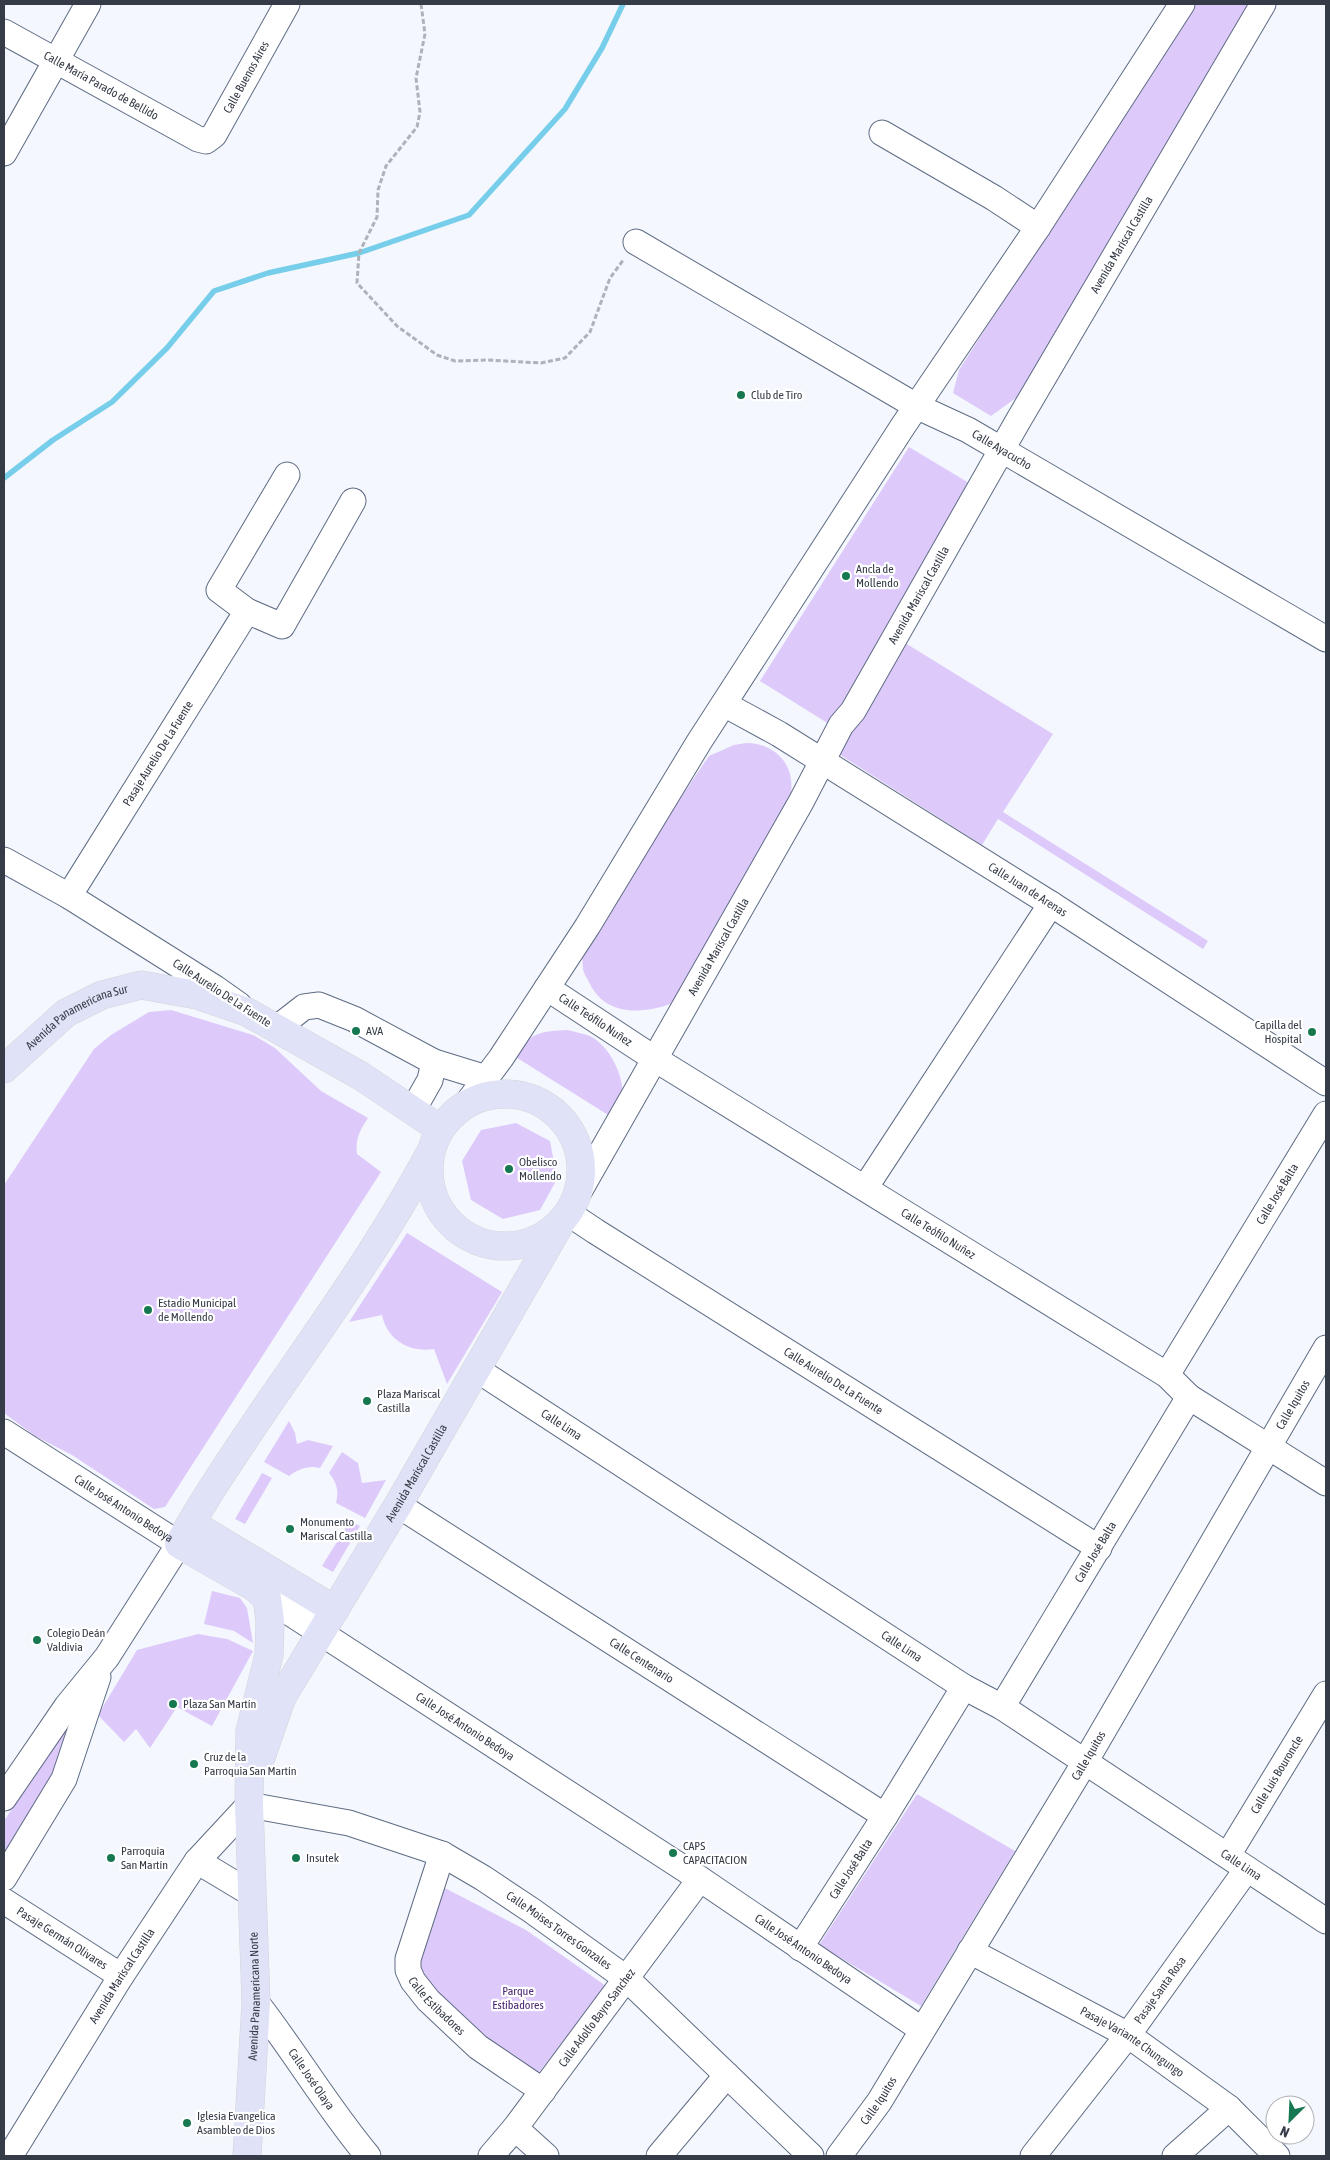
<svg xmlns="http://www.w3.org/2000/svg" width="1330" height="2160" font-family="'Asap Condensed',sans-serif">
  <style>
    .green { fill: #ddcafb }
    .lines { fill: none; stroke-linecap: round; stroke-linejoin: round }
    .stream { stroke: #76ceea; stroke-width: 5.5 }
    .minor-casing { stroke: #5e6c84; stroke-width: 27 }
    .major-casing { stroke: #d3d4d7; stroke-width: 29 }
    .path { stroke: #aeb2b9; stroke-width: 3; stroke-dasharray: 5 2.5; stroke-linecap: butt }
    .minor { stroke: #fff; stroke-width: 25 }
    .major { stroke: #e0e2f7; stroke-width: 28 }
    .poi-dot { fill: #157850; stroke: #fff; stroke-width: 2 }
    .labels { text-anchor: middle; stroke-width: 4.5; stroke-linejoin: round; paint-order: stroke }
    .street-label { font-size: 12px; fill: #363c47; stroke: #fff }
    .poi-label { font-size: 12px; fill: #363c47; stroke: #fff; text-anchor: start }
    .park-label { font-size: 12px; fill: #4a2771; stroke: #fff }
  </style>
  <rect width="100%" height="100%" fill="#f4f7fd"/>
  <g class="green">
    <path d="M 1194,4 L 1252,4 L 1020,395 L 991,416 L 953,393 L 959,370 Z"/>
    <path d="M 909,447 L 974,486 L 837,729 L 760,681 Z"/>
    <path d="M 902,641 L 1053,734 L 1003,812 L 1208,941 L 1203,949 L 998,819 L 982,845 L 834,751 Z"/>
    <path d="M 746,743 C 767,743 788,756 791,779 C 792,788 791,797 791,806 L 678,1001 C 650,1013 609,1019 591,986 C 589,981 584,975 583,969 C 582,960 582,951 582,942 L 709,756 L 734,745 Z"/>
    <path d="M 171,1010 L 253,1035 L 275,1048 L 321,1091 L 368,1118 C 360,1130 355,1139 357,1154 L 381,1172 L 165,1507 L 154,1509 L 72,1455 L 35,1436 L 4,1413 L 4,1185 L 94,1049 L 111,1035 L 149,1012 Z"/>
    <path d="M 568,1030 C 574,1032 581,1033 587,1035 C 605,1041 619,1066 622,1085 C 624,1096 617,1108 613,1118 L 514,1056 C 528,1033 542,1031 568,1030 Z"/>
    <path d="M 516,1123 L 550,1141 L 557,1179 L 540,1210 L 503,1219 L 471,1200 L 462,1161 L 481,1130 Z"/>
    <path d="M 407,1233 L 502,1292 L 447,1384 L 434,1349 C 410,1353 387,1340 382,1315 L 349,1322 Z"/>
    <path d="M 289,1421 L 295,1433 L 297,1444 L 308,1440 L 333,1446 L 320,1468 C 308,1465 299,1469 289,1476 L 264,1462 Z"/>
    <path d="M 342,1452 L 358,1463 L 362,1483 L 386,1480 L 365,1518 L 336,1503 C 339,1490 337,1483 329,1473 Z"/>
    <path d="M 262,1473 L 272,1478 L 245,1524 L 235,1519 Z"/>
    <path d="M 350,1521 L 360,1526 L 333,1572 L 322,1566 Z"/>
    <path d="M 212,1591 L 240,1598 L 247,1608 L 253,1643 L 234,1631 L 204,1624 Z"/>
    <path d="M 198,1634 L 227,1639 L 253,1651 L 212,1726 L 177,1707 L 150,1748 L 136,1729 L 124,1742 L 98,1715 L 137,1650 Z"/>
    <path d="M 75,1712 L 56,1776 L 4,1862 L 4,1821 Z"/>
    <path d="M 917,1794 L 1015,1851 L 921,2006 L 819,1945 Z"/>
    <path d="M 441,1886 L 526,1930 L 606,1986 L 529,2085 L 410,1968 Z"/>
  </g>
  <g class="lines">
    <path class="stream" d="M 4,478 L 53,440 L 112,402 L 167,348 L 214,291 L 268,273 L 359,253 L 469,215 L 565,109 L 602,48 L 623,4"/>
    <g class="minor-casing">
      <g id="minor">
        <path id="s1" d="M 4,32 L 198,139 L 206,141 L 214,135 L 287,4"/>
        <path d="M 882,133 L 994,198 L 1038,227"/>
        <path d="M 4,153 L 88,4"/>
        <path id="s2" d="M 636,242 L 916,406 L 968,430 L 1326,639"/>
        <path d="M 287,475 L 219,590 L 247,611 L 282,626 L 353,501"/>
        <path id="s3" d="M 724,704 L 779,734 L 1051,904 L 1326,1083"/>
        <path d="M 4,860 L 69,896 L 215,988 L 239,1005"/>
        <path id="s4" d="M 69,896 L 247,611"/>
        <path id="s5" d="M 547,988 L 655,1059 L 1167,1375 L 1189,1397 L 1326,1483"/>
        <path d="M 277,1028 L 304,1007 L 319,1005 L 354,1019 L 434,1062 L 486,1078"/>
        <path d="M 468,1102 L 501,1058 L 587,927 L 699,742 L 903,426 L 1038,227 L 1182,4"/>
        <path d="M 413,1110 L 430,1080 L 434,1062"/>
        <path d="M 865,1188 L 1051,904"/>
        <path id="s6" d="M 580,1190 L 801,802 L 841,725 L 853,711 L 1018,421 L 1263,4"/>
        <path id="s7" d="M 568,1213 L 595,1231 L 1099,1548"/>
        <path id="s8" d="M 476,1369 L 964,1687 L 1002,1707 L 1326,1921"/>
        <path id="s9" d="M 1167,1375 L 1326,1114"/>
        <path id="s10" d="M 4,1432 L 179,1544 L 107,1657 L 67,1706 L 4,1798"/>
        <path id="s11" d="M 398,1505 L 885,1816"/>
        <path id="s12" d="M 267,1598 L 700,1879 L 921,2029"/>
        <path id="s13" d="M 1002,1707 L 1189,1397"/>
        <path id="s14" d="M 442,1854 L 408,1959 L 408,1970 L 413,1981 L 428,2000 L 478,2047 L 543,2091"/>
        <path id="s15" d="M 1228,1855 L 1326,1694"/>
        <path d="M 197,1861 L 252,1894"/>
        <path d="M 4,1878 L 64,1779 L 98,1677"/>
        <path id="s16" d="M 4,1901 L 121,1976"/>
        <path id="s17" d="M 800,1948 L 885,1816 L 964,1687"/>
        <path id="s18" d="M 970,1951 L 1128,2035 L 1229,2108 L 1277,2156"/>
        <path id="s19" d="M 256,2002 C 295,2052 327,2107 368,2156"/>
        <path d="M 515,2128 L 546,2156"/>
        <path id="s20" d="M 10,2156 L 121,1976 L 187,1876 L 197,1861 L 249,1805 L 349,1823 L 442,1854 L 483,1878 L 531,1910 L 627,1979 L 811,2156"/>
        <path id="s21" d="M 491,2156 L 515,2128 L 700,1879"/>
        <path d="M 659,2156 L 727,2075"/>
        <path id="s22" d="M 839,2156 L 879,2102 L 1085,1762 L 1326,1348"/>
        <path id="s23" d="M 1033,2156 L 1128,2035 L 1247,1869"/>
        <path d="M 1175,2156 L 1229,2108"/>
      </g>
    </g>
    <g class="major-casing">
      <g id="major">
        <path id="s24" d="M 4,1069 L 66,1013 L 102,995 L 141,985 L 197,995 L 247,1012 L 361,1076 L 440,1129"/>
        <circle cx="505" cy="1170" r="76"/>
        <path d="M 191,1523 L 335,1610"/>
        <path id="s25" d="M 260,1760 L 282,1697 L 398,1505 L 559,1226"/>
        <path id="s26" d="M 247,2156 L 256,2002 L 249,1805 L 250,1731 L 269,1655 L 270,1621 L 267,1598 L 254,1587 L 179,1544 C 206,1495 238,1449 269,1403 C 324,1323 382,1242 429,1155"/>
      </g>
    </g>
    <path class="path" d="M 421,4 L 425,34 L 416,78 L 420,112 L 417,127 L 386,166 L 378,190 L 377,217 L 359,253 L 357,283 L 397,326 L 437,355 L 455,361 L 488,360 L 541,363 L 565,358 L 590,332 L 610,278 L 624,259"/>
    <use href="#minor" class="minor"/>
    <use href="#major" class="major"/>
  </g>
  <g class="poi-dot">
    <circle cx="741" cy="395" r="5"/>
    <circle cx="846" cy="576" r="5"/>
    <circle cx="356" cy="1031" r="5"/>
    <circle cx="1312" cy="1032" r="5"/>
    <circle cx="509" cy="1169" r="5"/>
    <circle cx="148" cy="1310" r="5"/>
    <circle cx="367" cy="1401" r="5"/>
    <circle cx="290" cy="1529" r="5"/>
    <circle cx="37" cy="1640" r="5"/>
    <circle cx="173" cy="1704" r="5"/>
    <circle cx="194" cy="1764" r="5"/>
    <circle cx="673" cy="1853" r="5"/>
    <circle cx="111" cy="1858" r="5"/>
    <circle cx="296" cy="1858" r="5"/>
    <circle cx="187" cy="2123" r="5"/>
  </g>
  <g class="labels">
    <g class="street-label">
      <text dy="4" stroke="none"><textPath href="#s1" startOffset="306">Calle Buenos Aires</textPath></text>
      <text dy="4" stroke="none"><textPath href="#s1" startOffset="111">Calle María Parado de Bellido</textPath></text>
      <text dy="4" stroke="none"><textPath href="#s6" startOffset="1090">Avenida Mariscal Castilla</textPath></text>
      <text dy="4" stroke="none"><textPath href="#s2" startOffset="421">Calle Ayacucho</textPath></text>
      <text dy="4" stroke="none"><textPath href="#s6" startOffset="685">Avenida Mariscal Castilla</textPath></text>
      <text dy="4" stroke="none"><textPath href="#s4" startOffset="168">Pasaje Aurelio De La Fuente</textPath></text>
      <text dy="4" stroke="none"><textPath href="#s3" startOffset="356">Calle Juan de Arenas</textPath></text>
      <text dy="4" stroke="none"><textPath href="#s6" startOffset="280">Avenida Mariscal Castilla</textPath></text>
      <text transform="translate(222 993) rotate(33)" y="4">Calle Aurelio De La Fuente</text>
      <text dy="4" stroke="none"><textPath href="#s24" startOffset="91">Avenida Panamericana Sur</textPath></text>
      <text dy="4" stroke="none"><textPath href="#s5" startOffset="58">Calle Teófilo Nuñez</textPath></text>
      <text dy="4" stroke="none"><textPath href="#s9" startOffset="212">Calle José Balta</textPath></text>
      <text dy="4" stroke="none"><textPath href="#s5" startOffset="462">Calle Teófilo Nuñez</textPath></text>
      <text dy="4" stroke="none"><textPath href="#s7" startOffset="314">Calle Aurelio De La Fuente</textPath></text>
      <text dy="4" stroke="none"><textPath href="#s22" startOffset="878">Calle Iquitos</textPath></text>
      <text dy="4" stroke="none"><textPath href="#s8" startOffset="102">Calle Lima</textPath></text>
      <text dy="4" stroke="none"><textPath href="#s25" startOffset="328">Avenida Mariscal Castilla</textPath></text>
      <text dy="4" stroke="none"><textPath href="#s10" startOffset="142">Calle José Antonio Bedoya</textPath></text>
      <text dy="4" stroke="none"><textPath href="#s13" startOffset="181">Calle José Balta</textPath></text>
      <text dy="4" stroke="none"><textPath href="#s8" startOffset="508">Calle Lima</textPath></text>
      <text dy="4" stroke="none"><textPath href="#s11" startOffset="289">Calle Centenario</textPath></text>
      <text dy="4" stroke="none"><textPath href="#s12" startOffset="236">Calle José Antonio Bedoya</textPath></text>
      <text dy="4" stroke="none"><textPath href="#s22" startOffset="472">Calle Iquitos</textPath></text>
      <text dy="4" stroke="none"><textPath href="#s15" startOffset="94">Calle Luis Bouroncle</textPath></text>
      <text dy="4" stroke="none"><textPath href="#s8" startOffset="912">Calle Lima</textPath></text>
      <text dy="4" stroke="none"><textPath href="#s17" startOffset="94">Calle José Balta</textPath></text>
      <text dy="4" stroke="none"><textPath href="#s20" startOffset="765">Calle Moises Torres Gonzales</textPath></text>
      <text dy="4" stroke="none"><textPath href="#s16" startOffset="69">Pasaje Germán Olivares</textPath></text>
      <text dy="4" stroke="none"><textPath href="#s12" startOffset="641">Calle José Antonio Bedoya</textPath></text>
      <text dy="4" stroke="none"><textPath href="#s20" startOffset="212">Avenida Mariscal Castilla</textPath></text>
      <text dy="4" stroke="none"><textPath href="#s23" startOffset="209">Pasaje Santa Rosa</textPath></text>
      <text dy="4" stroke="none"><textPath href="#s26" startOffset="160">Avenida Panamericana Norte</textPath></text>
      <text dy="4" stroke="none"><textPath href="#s14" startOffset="168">Calle Estibadores</textPath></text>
      <text dy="4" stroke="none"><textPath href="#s21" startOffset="174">Calle Adolfo Bayro Sanchez</textPath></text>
      <text dy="4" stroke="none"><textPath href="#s18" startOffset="186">Pasaje Variante Chungungo</textPath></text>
      <text dy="4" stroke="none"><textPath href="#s19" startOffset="95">Calle José Olaya</textPath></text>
      <text dy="4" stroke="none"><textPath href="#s22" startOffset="68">Calle Iquitos</textPath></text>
    </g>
    <g class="poi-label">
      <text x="751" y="399">Club de Tiro</text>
      <text x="856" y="573">Ancla de<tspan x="856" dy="14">Mollendo</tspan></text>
      <text x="1302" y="1029" text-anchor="end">Capilla del<tspan x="1302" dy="14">Hospital</tspan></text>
      <text x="366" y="1035">AVA</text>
      <text x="519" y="1166">Obelisco<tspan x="519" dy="14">Mollendo</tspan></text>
      <text x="158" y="1307">Estadio Municipal<tspan x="158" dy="14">de Mollendo</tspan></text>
      <text x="377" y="1398">Plaza Mariscal<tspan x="377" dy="14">Castilla</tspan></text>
      <text x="300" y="1526">Monumento<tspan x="300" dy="14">Mariscal Castilla</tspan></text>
      <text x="47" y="1637">Colegio Deán<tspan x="47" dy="14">Valdivia</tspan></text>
      <text x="183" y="1708">Plaza San Martín</text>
      <text x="204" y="1761">Cruz de la<tspan x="204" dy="14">Parroquia San Martín</tspan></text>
      <text x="683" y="1850">CAPS<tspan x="683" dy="14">CAPACITACION</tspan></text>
      <text x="121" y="1855">Parroquia<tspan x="121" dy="14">San Martín</tspan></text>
      <text x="306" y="1862">Insutek</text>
      <text x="197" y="2120">Iglesia Evangelica<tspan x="197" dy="14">Asambleo de Dios</tspan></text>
    </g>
    <g class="park-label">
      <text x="518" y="1995">Parque<tspan x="518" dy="14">Estibadores</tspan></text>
    </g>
  </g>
  <rect width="1330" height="2160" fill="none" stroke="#363c47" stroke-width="10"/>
  <g transform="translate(1290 2120) rotate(204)"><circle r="24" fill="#ffffff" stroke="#afb1b5"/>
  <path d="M0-4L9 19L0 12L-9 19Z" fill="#157850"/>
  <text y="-8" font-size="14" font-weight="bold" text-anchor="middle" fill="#363c47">N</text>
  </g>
</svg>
